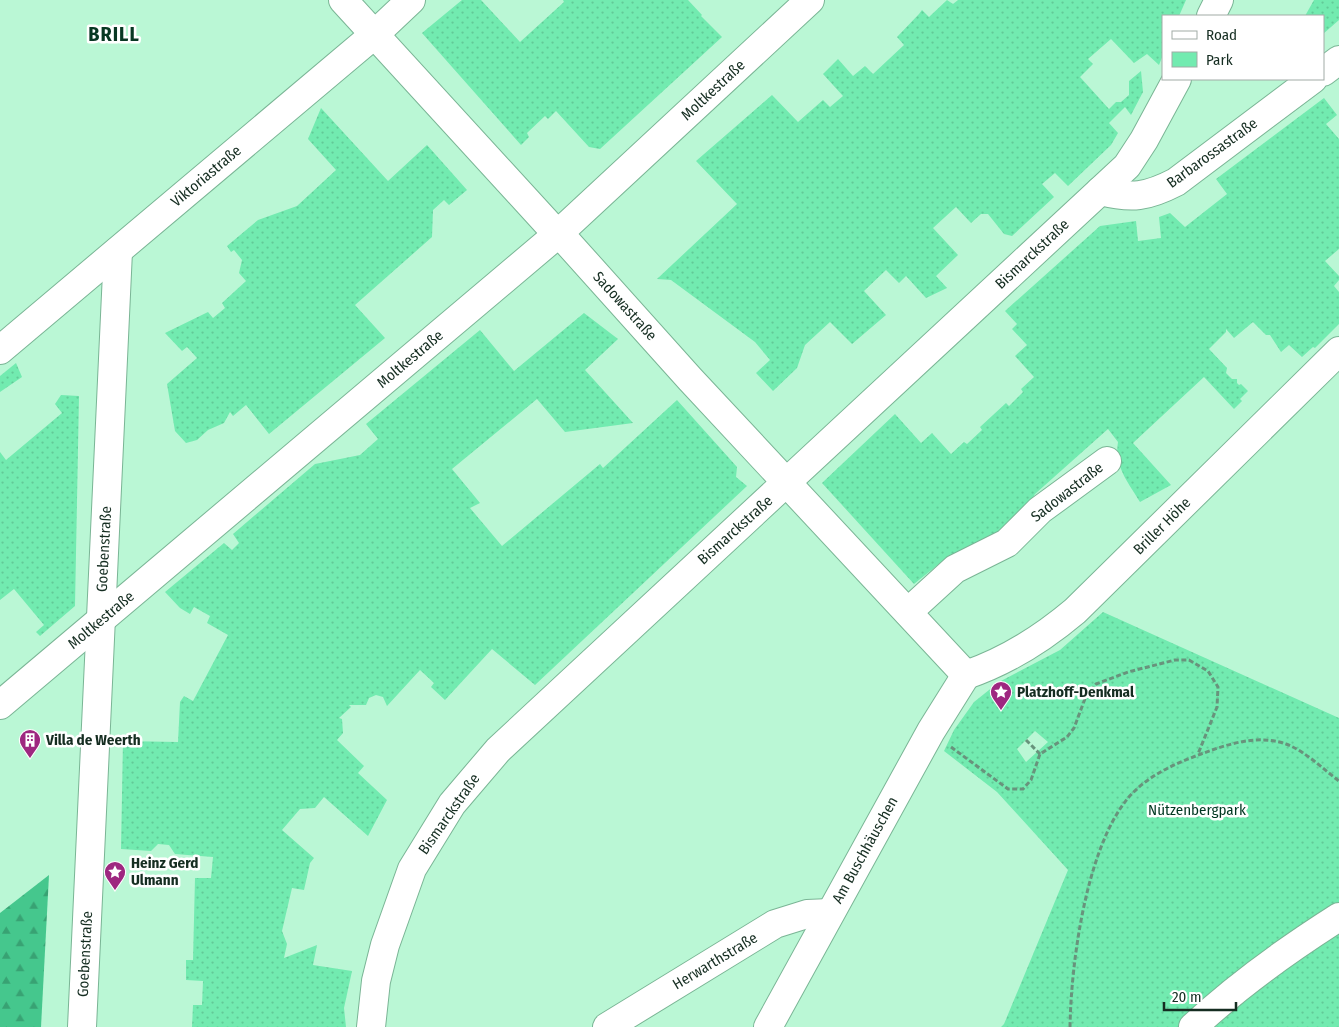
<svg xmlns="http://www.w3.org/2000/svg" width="1339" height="1027" font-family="'Fira Sans Condensed',sans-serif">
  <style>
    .green { fill: url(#green-dots); fill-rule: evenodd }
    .forest { fill: url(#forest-firs) }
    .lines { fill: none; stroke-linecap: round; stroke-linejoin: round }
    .minor-casing { stroke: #7ab595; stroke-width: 30 }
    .path { stroke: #68937c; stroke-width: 3; stroke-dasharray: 5 2.5; stroke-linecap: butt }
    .minor { stroke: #fff; stroke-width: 28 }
    .labels { text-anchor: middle; stroke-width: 5; stroke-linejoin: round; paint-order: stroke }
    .street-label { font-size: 15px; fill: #152d21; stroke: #fff }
    .poi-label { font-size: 15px; font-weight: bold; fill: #152d21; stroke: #fff; text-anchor: start }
    .park-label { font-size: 15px; fill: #003721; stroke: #fff }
    .district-label { font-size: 20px; font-weight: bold; letter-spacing: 1px; fill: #083823; stroke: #fff }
  </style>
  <defs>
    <pattern id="green-dots" width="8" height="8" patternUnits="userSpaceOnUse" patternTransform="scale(1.25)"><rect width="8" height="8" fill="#72ebb0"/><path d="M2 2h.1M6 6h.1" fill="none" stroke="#62ca97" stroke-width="1.8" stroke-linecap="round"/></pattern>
    <pattern id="forest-firs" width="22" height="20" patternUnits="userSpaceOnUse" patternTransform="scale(1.25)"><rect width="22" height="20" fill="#45c78d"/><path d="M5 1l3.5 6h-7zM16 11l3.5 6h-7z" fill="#38a273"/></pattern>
  </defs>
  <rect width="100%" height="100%" fill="#baf7d5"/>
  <g class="green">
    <path d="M 462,0 L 481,0 L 520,42 L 564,2 L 563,0 L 688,0 L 702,15 L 701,16 L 722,37 L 600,149 L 589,147 L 556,111 L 548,119 L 545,116 L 527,133 L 529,137 L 521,145 L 422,33 Z"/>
    <path d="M 947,0 L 953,4 L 958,0 L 1186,0 L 1179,16 L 1163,16 L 1163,55 L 1159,65 L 1147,54 L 1134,63 L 1111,39 L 1088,59 L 1093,64 L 1080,77 L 1109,109 L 1116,102 L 1121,102 L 1129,95 L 1129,81 L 1141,71 L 1143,92 L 1131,115 L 1125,107 L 1109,123 L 1118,133 L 1111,145 L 1068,186 L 1055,173 L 1042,184 L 1054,197 L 1012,236 L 1004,234 L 988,214 L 981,214 L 971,223 L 956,207 L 933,228 L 958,255 L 936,276 L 947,288 L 926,298 L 906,276 L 899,283 L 886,270 L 864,291 L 886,315 L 852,344 L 830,322 L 805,345 L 797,368 L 773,391 L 756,373 L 770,360 L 755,342 L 671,280 L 657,279 L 737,204 L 696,161 L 772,95 L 798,122 L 823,100 L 830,107 L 843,96 L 823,74 L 838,59 L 853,76 L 865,66 L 873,74 L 904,45 L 897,37 L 919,14 L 922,10 L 929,17 Z"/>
    <path d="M 1314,0 L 1339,0 L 1339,20 L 1323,34 L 1323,16 L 1305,16 Z"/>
    <path d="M 1324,98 L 1337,115 L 1326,124 L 1339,139 L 1339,249 L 1325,261 L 1339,276 L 1339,280 L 1334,286 L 1339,292 L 1339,324 L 1315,348 L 1313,347 L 1302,357 L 1289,345 L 1281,352 L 1270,335 L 1266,335 L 1253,322 L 1234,338 L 1226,329 L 1226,332 L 1209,349 L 1227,368 L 1226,373 L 1232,379 L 1237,379 L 1237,383 L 1239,385 L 1241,384 L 1248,391 L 1240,399 L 1242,401 L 1234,409 L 1204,377 L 1133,443 L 1171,485 L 1140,502 C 1128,482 1114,466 1118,442 L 1108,429 L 1035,494 L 1015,527 L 987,545 L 950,555 L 914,584 L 822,483 L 895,414 L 921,443 L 932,433 L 951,454 L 964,442 L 967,444 L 982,430 L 980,427 L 1006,403 L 1009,406 L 1023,392 L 1021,389 L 1034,377 L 1015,356 L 1027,345 L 1012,329 L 1017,324 L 1005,311 L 1100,226 L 1136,221 L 1138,241 L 1161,238 L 1159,217 L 1170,213 L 1185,227 L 1227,194 L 1216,179 Z"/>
    <path d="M 321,108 L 388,181 L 427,145 L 467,190 L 449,205 L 444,200 L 433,210 L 432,237 L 355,305 L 385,338 L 269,434 L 246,405 L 233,416 L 230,412 L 224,423 L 208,430 L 197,440 L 186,443 L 175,431 L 167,384 L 197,358 L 187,347 L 182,351 L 165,333 L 208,312 L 213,318 L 225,308 L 222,303 L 246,281 L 239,273 L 242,260 L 234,250 L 231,252 L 227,246 L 258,220 L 297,206 L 336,170 L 308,139 Z"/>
    <path d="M 584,313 L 618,339 L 585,370 L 633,423 L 565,432 L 537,399 L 452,469 L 480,503 L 470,508 L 502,546 L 600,464 L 603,468 L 677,400 L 737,467 L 736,477 L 747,486 L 535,685 L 492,649 L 445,700 L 431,687 L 434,683 L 420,670 L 387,706 L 383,697 L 376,695 L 369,698 L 366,705 L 349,705 L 351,707 L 339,718 L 342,719 L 343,733 L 337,740 L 364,766 L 358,773 L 387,800 L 368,836 L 324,797 L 315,808 L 300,809 L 282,830 L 314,858 L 310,863 L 304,890 L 292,888 L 282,931 L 287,944 L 284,958 L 317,945 L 313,965 L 352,971 L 344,1008 L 346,1027 L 192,1027 L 193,1005 L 202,1005 L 203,981 L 186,980 L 186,960 L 193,960 L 195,878 L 211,878 L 213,857 L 175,854 L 169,845 L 158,844 L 151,851 L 121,849 L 123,741 L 178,742 L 180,702 L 184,696 L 193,701 L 228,635 L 207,623 L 210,616 L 194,607 L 190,614 L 180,608 L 165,592 L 224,543 L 232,550 L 239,543 L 233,534 L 315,464 L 360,455 L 378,439 L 366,424 L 480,330 L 514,371 Z"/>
    <path d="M 16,363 L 22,377 L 0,392 L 0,376 Z"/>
    <path d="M 61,395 L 79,396 L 75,606 L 40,636 L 36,632 L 44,625 L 14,589 L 0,600 L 0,452 L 6,460 L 62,413 L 55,404 Z"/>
    <path d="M 1103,612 L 1339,718 L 1339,1027 L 1001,1027 L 1004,1024 L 1068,870 L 997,792 L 944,751 L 954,730 L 974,702 L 999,682 L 1060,650 ZM 1035,731 L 1048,742 L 1026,762 L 1017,749 Z"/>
  </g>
  <path class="forest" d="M 49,875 L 41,1027 L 0,1027 L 0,913 Z"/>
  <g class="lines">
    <g class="minor-casing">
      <g id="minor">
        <path d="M 343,0 L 548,224 L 559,233 L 690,379 L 966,675"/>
        <path d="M 1211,16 L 1219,0"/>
        <path d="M 1323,72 L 1339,60"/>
        <path d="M 1100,191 C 1132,199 1147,197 1176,182 L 1313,79"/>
        <path d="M 0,350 L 375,34 L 411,0"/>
        <path d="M 908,612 L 955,569 L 1007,543 L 1040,510 L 1107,461"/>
        <path d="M 966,675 C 1007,661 1043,638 1075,611 L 1339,351"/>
        <path d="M 0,705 L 559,233 L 810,0"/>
        <path d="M 82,1027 L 118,251"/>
        <path d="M 371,1027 L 376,981 L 385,945 L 412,869 L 452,804 L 498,750 L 1127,166 L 1144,140 L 1177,79"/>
        <path d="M 607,1027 L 775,924 L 807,914 L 830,913"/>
        <path d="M 768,1027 L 931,731 L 966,675"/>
        <path d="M 1193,1027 C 1238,985 1287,950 1339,917"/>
      </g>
    </g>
    <g class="path">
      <path d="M 1026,740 L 1040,754"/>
      <path d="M 951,747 L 1008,789 L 1023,789 L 1031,780 L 1040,754 L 1067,737 L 1074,728 L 1086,696 L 1096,684 L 1128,672 L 1175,660 L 1189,660 L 1208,671 L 1218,687 L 1217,707 L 1198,754"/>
      <path d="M 1070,1027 C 1071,963 1086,849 1128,798 C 1147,776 1174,764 1201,754 C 1228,744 1258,734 1286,744 C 1305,751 1323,769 1339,781"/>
    </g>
    <use href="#minor" class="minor"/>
  </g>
  <defs>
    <g id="sight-pin" transform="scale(1.125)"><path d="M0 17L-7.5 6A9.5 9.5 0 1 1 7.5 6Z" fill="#9e2780" stroke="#fff"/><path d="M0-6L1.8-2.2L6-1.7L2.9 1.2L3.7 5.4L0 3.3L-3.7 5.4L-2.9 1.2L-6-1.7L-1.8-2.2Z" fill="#fff"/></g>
    <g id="building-pin" transform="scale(1.125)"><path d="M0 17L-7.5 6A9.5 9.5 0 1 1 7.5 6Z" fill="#9e2780" stroke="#fff"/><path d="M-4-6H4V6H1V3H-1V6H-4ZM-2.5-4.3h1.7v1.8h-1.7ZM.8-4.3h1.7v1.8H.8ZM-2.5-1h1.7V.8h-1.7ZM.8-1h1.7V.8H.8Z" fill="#fff"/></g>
  </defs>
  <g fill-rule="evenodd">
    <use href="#sight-pin" x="1001" y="692"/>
    <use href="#building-pin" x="30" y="740"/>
    <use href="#sight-pin" x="115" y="872"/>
  </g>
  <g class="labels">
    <g class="street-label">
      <text transform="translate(713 90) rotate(-43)" y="5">Moltkestraße</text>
      <text transform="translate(1212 153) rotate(-36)" y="5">Barbarossastraße</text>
      <text transform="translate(206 176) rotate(-40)" y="5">Viktoriastraße</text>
      <text transform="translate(1032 254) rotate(-43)" y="5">Bismarckstraße</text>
      <text transform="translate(625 306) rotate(48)" y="5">Sadowastraße</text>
      <text transform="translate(410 359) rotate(-40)" y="5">Moltkestraße</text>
      <text transform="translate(1067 492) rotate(-38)" y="5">Sadowastraße</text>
      <text transform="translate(1162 526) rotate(-45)" y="5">Briller Höhe</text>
      <text transform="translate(735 530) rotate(-42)" y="5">Bismarckstraße</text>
      <text transform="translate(104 549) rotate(-87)" y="5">Goebenstraße</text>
      <text transform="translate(101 620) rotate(-40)" y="5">Moltkestraße</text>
      <text transform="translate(449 814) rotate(-55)" y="5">Bismarckstraße</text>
      <text transform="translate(865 850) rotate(-61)" y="5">Am Buschhäuschen</text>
      <text transform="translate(85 954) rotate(-87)" y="5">Goebenstraße</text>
      <text transform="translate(715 961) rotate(-31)" y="5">Herwarthstraße</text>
    </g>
    <g class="poi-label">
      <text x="1017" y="697">Platzhoff-Denkmal</text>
      <text x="46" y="745">Villa de Weerth</text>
      <text x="131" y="868">Heinz Gerd<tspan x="131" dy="17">Ulmann</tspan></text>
    </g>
    <g class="park-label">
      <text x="1197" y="815">Nützenbergpark</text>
    </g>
    <g class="district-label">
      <text x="114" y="41">BRILL</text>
    </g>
  </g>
  <rect x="1162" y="15" width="162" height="65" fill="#ffffff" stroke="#a1aba6"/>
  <rect x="1172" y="31" width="25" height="8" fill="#ffffff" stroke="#a1aba6"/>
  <text x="1206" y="40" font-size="15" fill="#152d21">Road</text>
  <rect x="1172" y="52" width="25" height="15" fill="#72ebb0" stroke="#a1aba6"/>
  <text x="1206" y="65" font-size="15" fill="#152d21">Park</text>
  <path d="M1164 1002v8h72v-8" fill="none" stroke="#152d21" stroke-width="2.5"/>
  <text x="1172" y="1002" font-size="15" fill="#152d21" stroke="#ffffff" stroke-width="4" paint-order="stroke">20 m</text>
</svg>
